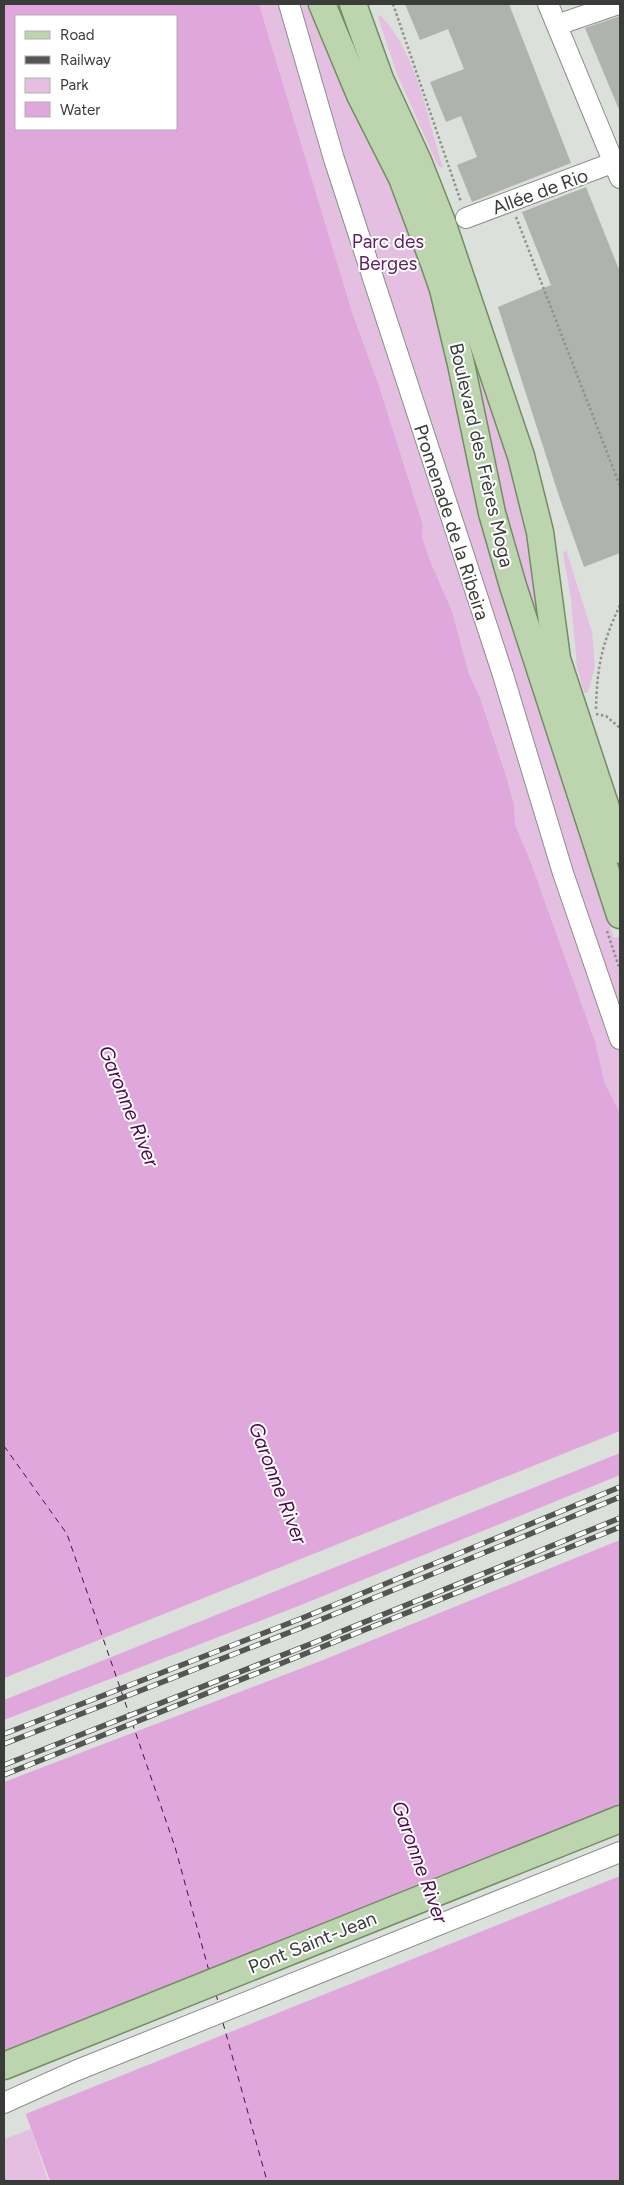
<svg xmlns="http://www.w3.org/2000/svg" width="624" height="2185" font-family="Figtree,sans-serif">
  <style>
    .green { fill: #e4bfe2 }
    .water { fill: #e0a7dd; fill-rule: evenodd }
    .pier { fill: #dce0da }
    .lines { fill: none; stroke-linecap: round; stroke-linejoin: round }
    .ferry { stroke: #4d094d; stroke-width: 1; stroke-dasharray: 6 5; stroke-linecap: butt }
    .building { fill: #afb3ad }
    .minor-casing { stroke: #8b8f89; stroke-width: 22 }
    .major-casing { stroke: #728d63; stroke-width: 29 }
    .path { stroke: #8f928e; stroke-width: 2.5; stroke-dasharray: 2.5 2.5; stroke-linecap: butt }
    .minor { stroke: #fff; stroke-width: 20 }
    .major { stroke: #bcd5af; stroke-width: 26 }
    .rail-casing { stroke: #545654; stroke-width: 5.5 }
    .rail { stroke: #fff; stroke-width: 4; stroke-dasharray: 11; stroke-linecap: butt }
    .labels { text-anchor: middle; stroke-width: 4; stroke-linejoin: round; paint-order: stroke }
    .street-label { font-size: 19px; fill: #3a3c3a; stroke: #fff }
    .park-label { font-size: 19px; fill: #622162; stroke: #fff }
    .water-label { font-size: 20px; font-style: italic; fill: #4d094d; stroke: #fff }
  </style>
  <rect width="100%" height="100%" fill="#dce0da"/>
  <g class="green">
    <path d="M 259,4 L 313,4 L 343,72 L 337,76 L 398,197 L 430,290 L 450,378 L 464,416 L 458,418 L 463,442 L 470,441 L 468,465 L 490,555 L 494,567 L 500,566 L 501,592 L 511,626 L 518,625 L 530,663 L 524,665 L 552,751 L 559,749 L 571,785 L 564,787 L 572,813 L 580,811 L 592,848 L 585,851 L 614,938 L 620,937 L 620,1113 L 605,1084 L 595,1041 L 530,860 L 514,825 L 514,805 L 508,782 L 479,695 L 469,674 L 452,611 L 431,563 L 422,537 L 423,525 L 380,389 L 352,312 Z"/>
    <path d="M 380,15 C 416,50 428,120 443,168 L 438,166 L 397,74 L 378,17 Z"/>
    <path d="M 354,24 L 516,464 L 560,708 L 490,467 L 342,27 Z"/>
    <path d="M 566,550 L 592,632 L 595,667 L 588,692 L 586,693 L 584,692 L 577,668 L 571,599 L 563,553 Z"/>
    <path d="M 31,2129 L 48,2181 L 4,2181 L 4,2139 Z"/>
  </g>
  <path class="water" d="M 4,4 L 259,4 L 352,312 L 380,389 L 423,525 L 422,537 L 431,563 L 452,611 L 469,674 L 479,695 L 508,782 L 514,805 L 515,825 L 530,860 L 595,1041 L 605,1084 L 620,1113 L 620,2181 L 50,2181 L 4,2054 ZM 16,16 L 176,16 L 176,129 L 16,129 Z"/>
  <g class="pier">
    <path d="M 620,1431 L 620,1453 L 4,1700 L 4,1678 Z"/>
    <path d="M 620,1475 L 620,1540 L 318,1662 L 4,1782 L 4,1720 L 296,1607 Z"/>
    <path d="M 620,1808 L 620,1876 L 23,2115 L 4,2061 Z"/>
  </g>
  <g class="lines">
    <g class="ferry">
      <path d="M 4,1446 L 67,1534 L 175,1847 L 209,1971"/>
      <path d="M 216,1994 L 218,2002"/>
      <path d="M 223,2023 L 267,2181"/>
    </g>
  </g>
  <g class="building">
    <path d="M 405,4 L 509,4 L 571,163 L 472,202 L 457,165 L 477,157 L 461,116 L 446,122 L 430,82 L 464,69 L 448,29 L 420,40 Z"/>
    <path d="M 620,16 L 620,112 L 585,28 Z"/>
    <path d="M 586,187 L 620,272 L 620,553 L 584,567 L 560,499 L 498,307 L 551,285 L 522,212 Z"/>
  </g>
  <g class="lines">
    <g class="minor-casing">
      <g id="minor">
        <path d="M 289,4 L 334,159 L 503,675 L 563,873 L 620,1039"/>
        <path d="M 548,4 L 620,178"/>
        <path d="M 557,25 L 618,4"/>
        <path d="M 466,218 L 620,160"/>
        <path d="M 4,2103 L 75,2071 L 620,1852"/>
      </g>
    </g>
    <g class="major-casing">
      <g id="major">
        <path d="M 322,4 L 360,95 L 402,178 L 434,263 L 443,289 L 461,364 L 492,513 L 513,586 L 620,915"/>
        <path d="M 353,4 L 380,79 L 418,161 L 442,222 L 521,456 L 540,532 L 557,659 L 620,850"/>
        <path d="M 4,2066 L 620,1819"/>
      </g>
    </g>
    <g class="path">
      <path d="M 393,4 L 461,202"/>
      <path d="M 516,217 L 620,486"/>
      <path d="M 596,709 C 597,665 602,644 620,605"/>
      <path d="M 596,714 L 606,716 L 620,728"/>
      <path d="M 607,931 L 620,970"/>
      <path d="M 4,2180 L 6,2181"/>
    </g>
    <use href="#minor" class="minor"/>
    <use href="#major" class="major"/>
    <g class="rail-casing">
      <g id="rail">
        <path d="M 4,1734 L 300,1619 L 620,1487"/>
        <path d="M 4,1744 L 303,1627 L 620,1497"/>
        <path d="M 4,1765 L 313,1643 L 620,1518"/>
        <path d="M 4,1775 L 620,1527"/>
      </g>
    </g>
    <use href="#rail" class="rail"/>
  </g>
  <g class="labels">
    <g class="street-label">
      <text transform="translate(540 191) rotate(-20)" y="7">Allée de Rio</text>
      <text transform="translate(482 455) rotate(77)" y="7">Boulevard des Frères Moga</text>
      <text transform="translate(452 522) rotate(72)" y="7">Promenade de la Ribeira</text>
      <text transform="translate(312 1942) rotate(-22)" y="7">Pont Saint-Jean</text>
    </g>
    <g class="park-label">
      <text x="388" y="248">Parc des<tspan x="388" dy="22">Berges</tspan></text>
    </g>
    <g class="water-label">
      <text transform="translate(129 1106) rotate(68)" y="7">Garonne River</text>
      <text transform="translate(278 1483) rotate(69)" y="7">Garonne River</text>
      <text transform="translate(420 1862) rotate(70)" y="7">Garonne River</text>
    </g>
  </g>
  <rect width="624" height="2185" fill="none" stroke="#3a3c3a" stroke-width="10"/>
  <rect x="15" y="15" width="162" height="115" fill="#ffffff" stroke="#b0b1b0"/>
  <rect x="25" y="31" width="25" height="8" fill="#bcd5af" stroke="#b0b1b0"/>
  <text x="60" y="40" font-size="15" fill="#3a3c3a">Road</text>
  <rect x="25" y="56" width="25" height="8" fill="#545654" stroke="#b0b1b0"/>
  <text x="60" y="65" font-size="15" fill="#3a3c3a">Railway</text>
  <rect x="25" y="78" width="25" height="15" fill="#e4bfe2" stroke="#b0b1b0"/>
  <text x="60" y="90" font-size="15" fill="#3a3c3a">Park</text>
  <rect x="25" y="102" width="25" height="15" fill="#e0a7dd" stroke="#b0b1b0"/>
  <text x="60" y="115" font-size="15" fill="#3a3c3a">Water</text>
</svg>
